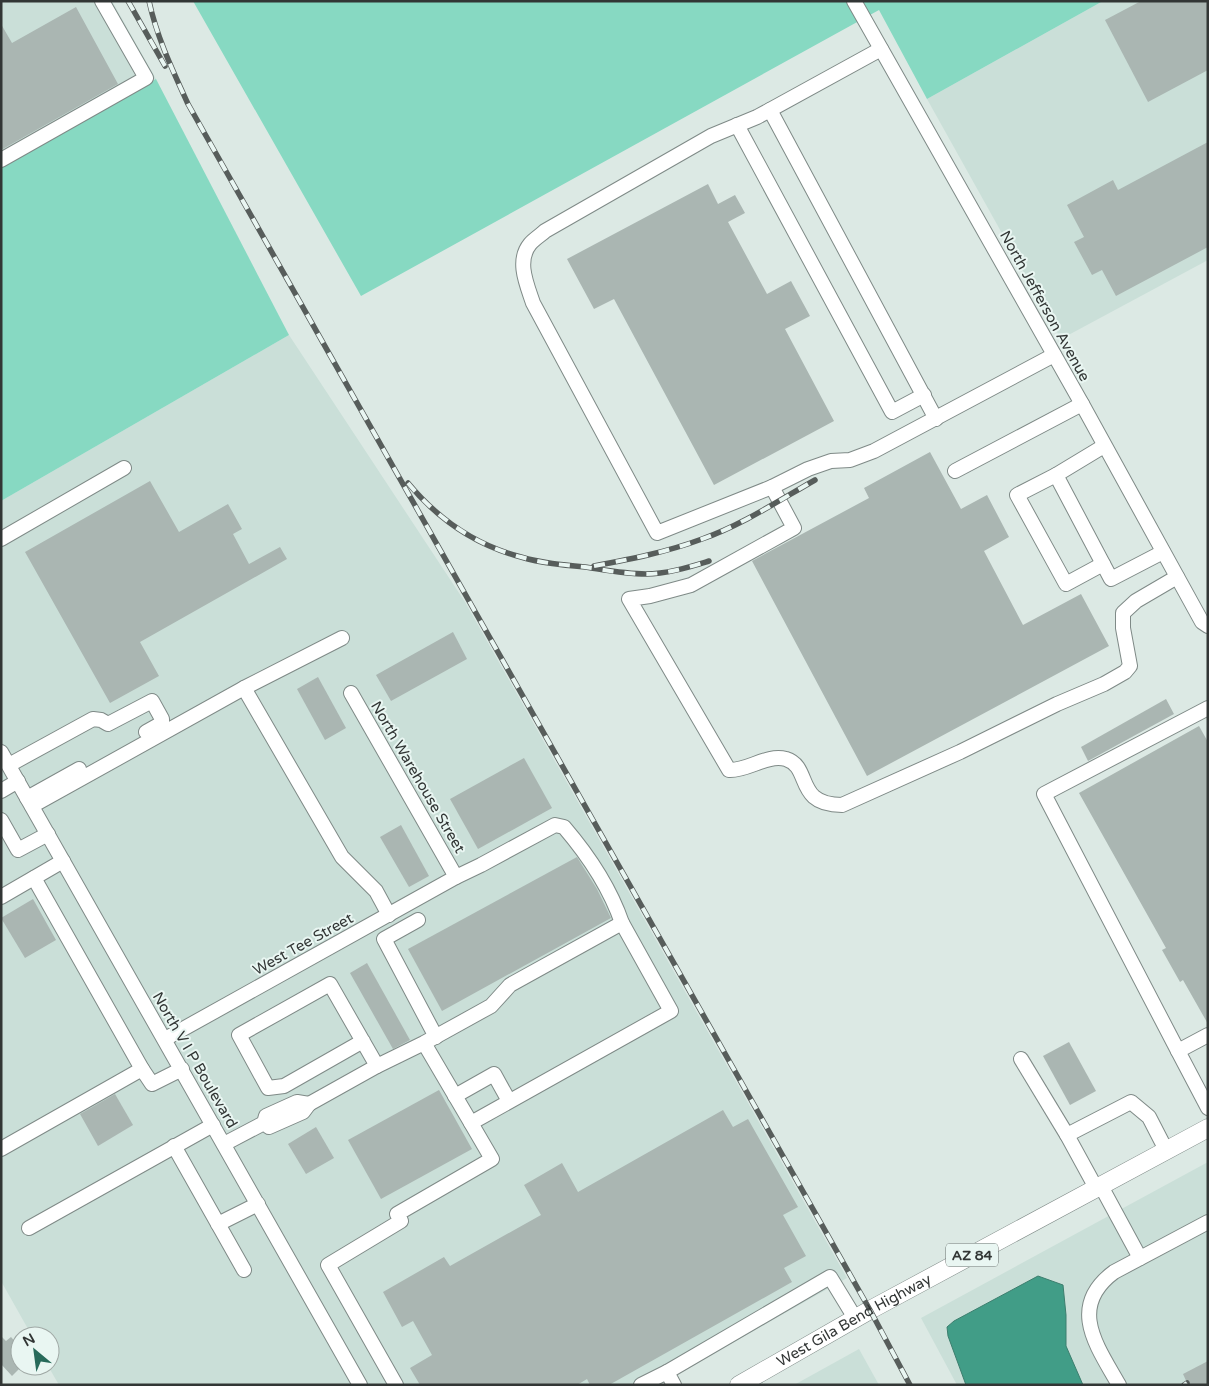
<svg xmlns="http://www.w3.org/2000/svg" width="1209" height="1386" font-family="'Varela Round',sans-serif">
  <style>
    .built { fill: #cadfd8 }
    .green { fill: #87d9c2 }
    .water { fill: #419d87; stroke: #3c7e6e }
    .building { fill: #aab6b2 }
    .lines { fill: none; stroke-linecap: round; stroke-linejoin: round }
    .minor-casing { stroke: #7f8a87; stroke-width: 16 }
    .major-casing { stroke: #7f8a87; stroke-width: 19 }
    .minor { stroke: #fff; stroke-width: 14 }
    .major { stroke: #fff; stroke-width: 18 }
    .rail-casing { stroke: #575d5b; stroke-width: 5.5 }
    .rail { stroke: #e9f6f2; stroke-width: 4; stroke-dasharray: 11; stroke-linecap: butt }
    .labels { text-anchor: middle; stroke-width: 4; stroke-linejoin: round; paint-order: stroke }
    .shield { fill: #e9f6f2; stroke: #69706e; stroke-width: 1 }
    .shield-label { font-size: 14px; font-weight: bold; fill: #323635 }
    .street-label { font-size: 15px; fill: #323635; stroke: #e9f6f2 }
  </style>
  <rect width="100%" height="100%" fill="#dce9e4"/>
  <g class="built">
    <path d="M 1,1 L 112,1 L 156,79 L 1,166 Z"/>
    <path d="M 1103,1 L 1208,1 L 1208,260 L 1061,339 L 927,99 Z"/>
    <path d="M 289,335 L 465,602 L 847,1278 L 658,1385 L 59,1385 L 48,1366 L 50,1366 L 50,1336 L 32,1336 L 1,1281 L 1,501 Z"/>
    <path d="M 1208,1162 L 1208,1385 L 957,1385 L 921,1318 Z"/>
    <path d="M 859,1349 L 879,1385 L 794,1385 Z"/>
  </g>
  <g class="green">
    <path d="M 193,1 L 1103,1 L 927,99 L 879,10 L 361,296 Z"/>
    <path d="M 156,79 L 289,335 L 1,501 L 1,166 Z"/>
  </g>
  <path class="water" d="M 1038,1276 L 1063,1285 L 1066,1315 L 1066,1346 L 1083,1385 L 966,1385 L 948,1336 L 947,1327 L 954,1321 Z"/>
  <g class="building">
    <path d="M 1141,1 L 1208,1 L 1208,70 L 1148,102 L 1105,20 Z"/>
    <path d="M 76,7 L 118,84 L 1,150 L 1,24 L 12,43 Z"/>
    <path d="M 1208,142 L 1208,247 L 1116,296 L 1102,270 L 1092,275 L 1074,242 L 1084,237 L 1067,205 L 1113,180 L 1118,190 Z"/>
    <path d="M 708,184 L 718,204 L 735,195 L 745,213 L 728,222 L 767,294 L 791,281 L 810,316 L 785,329 L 834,421 L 714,485 L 614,299 L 594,309 L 567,259 Z"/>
    <path d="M 930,452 L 961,509 L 987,495 L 1009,537 L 984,551 L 1023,625 L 1081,594 L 1109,646 L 867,776 L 752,561 L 869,498 L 864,488 Z"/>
    <path d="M 150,481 L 179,532 L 228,504 L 242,529 L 233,534 L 249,564 L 280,547 L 287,559 L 140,642 L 159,676 L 110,703 L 25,552 Z"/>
    <path d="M 453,632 L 467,659 L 391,701 L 376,675 Z"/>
    <path d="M 318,677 L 346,728 L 325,740 L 297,689 Z"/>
    <path d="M 1166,699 L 1174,714 L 1088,761 L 1081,747 Z"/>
    <path d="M 1199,726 L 1208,742 L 1208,1024 L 1183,980 L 1180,982 L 1162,950 L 1166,948 L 1079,793 Z"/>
    <path d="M 524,758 L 552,808 L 478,849 L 450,799 Z"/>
    <path d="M 401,825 L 429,876 L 409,887 L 380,837 Z"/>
    <path d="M 577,857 L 597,889 L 611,918 L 442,1011 L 408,949 Z"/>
    <path d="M 33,899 L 56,940 L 25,958 L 1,918 Z"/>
    <path d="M 367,963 L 410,1040 L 393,1049 L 350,973 Z"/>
    <path d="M 1069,1042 L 1096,1091 L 1070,1105 L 1043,1056 Z"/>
    <path d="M 439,1090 L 472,1149 L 381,1199 L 348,1140 Z"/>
    <path d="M 115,1094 L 133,1125 L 98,1146 L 80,1114 Z"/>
    <path d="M 723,1110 L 733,1127 L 748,1119 L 798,1207 L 783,1215 L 806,1256 L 784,1268 L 792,1282 L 609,1385 L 590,1385 L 587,1379 L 577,1385 L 420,1385 L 410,1368 L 432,1355 L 413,1321 L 402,1327 L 383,1292 L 444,1257 L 450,1266 L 541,1215 L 524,1185 L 562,1163 L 578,1192 Z"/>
    <path d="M 316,1127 L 334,1158 L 306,1174 L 288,1144 Z"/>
    <path d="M 1,1336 L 6,1341 L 11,1337 L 20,1347 L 20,1368 L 12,1376 L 1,1364 Z"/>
    <path d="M 1208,1361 L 1208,1385 L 1188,1385 L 1183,1374 Z"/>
  </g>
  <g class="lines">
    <g class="minor-casing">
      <g id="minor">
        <path d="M 854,1 L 1082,404 L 1202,622 L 1208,626"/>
        <path d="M 881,49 L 757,117 L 711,136 L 545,231 C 541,235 534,239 530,244 C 516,261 527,285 533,303 L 657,533 L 772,487 L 808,469 L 831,461 L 850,460 L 874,451 L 1054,355"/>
        <path d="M 770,110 L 936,419"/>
        <path d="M 737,125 L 892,412 L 924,395"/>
        <path d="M 1,160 L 146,78 L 102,1"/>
        <path d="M 1104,446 L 1056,475 L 1111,579 L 1163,552"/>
        <path d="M 955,471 L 1082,404"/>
        <path d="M 1056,475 L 1017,495 L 1066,584 L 1103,564"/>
        <path d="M 772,487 L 794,528 L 691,585 L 650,596 L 629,599 L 729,770 C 748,771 766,754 786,759 C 812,767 794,805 842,805 L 960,752 L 1057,704 L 1104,684 L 1125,672 L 1130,666 L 1123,628 L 1123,613 L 1136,601 L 1177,577"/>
        <path d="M 1,539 L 124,468"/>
        <path d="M 244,688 L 342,638"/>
        <path d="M 351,693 L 456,877"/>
        <path d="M 1,752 L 360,1385"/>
        <path d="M 9,765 L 93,719 L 101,720 L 108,724 L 152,701 L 162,719 L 162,723 L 146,732"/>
        <path d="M 1,791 L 18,781"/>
        <path d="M 27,798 L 79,769"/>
        <path d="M 32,806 L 244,688 L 342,857 L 376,891 L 389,915"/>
        <path d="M 1,820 L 18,850 L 48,834"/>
        <path d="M 34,878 L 142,1069"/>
        <path d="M 1,897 L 63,861"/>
        <path d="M 418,920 L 384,939 L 436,1037"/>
        <path d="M 1208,1035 L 1178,1051 L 1208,1108"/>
        <path d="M 165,1039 L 456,877 L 481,865 L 555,825 L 564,827 C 588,855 610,888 622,923"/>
        <path d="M 1178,1051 L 1044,794 L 1208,708"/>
        <path d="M 1021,1059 L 1067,1135"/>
        <path d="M 377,1066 L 424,1043 L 491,1006 L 510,985 L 622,923 L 671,1011 L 471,1123 L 424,1043"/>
        <path d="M 455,1096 L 494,1074 L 509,1101"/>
        <path d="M 309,1104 L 377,1066 L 330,984 L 239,1035 L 268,1088 L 284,1086 L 363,1041"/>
        <path d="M 224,1144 L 264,1123 L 266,1116 L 297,1102 L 309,1104 L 303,1112 L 269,1127 L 264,1123"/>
        <path d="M 174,1146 L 244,1270"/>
        <path d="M 1,1149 L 142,1069 L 152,1084 L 182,1069"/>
        <path d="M 1101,1186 L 1140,1258"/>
        <path d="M 1096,1188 L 1067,1135 L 1131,1102 L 1149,1117 L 1166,1150"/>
        <path d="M 218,1224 L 258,1204"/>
        <path d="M 29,1228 L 213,1125"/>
        <path d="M 396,1385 L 328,1265 L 401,1221 L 397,1214 L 492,1159 L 471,1123"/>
        <path d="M 641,1385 L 667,1372"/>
        <path d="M 674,1385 L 667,1372 L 830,1277 L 855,1318"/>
        <path d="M 1119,1385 C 1097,1346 1067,1307 1114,1272 L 1208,1222"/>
      </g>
    </g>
    <g class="major-casing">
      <g id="major">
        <path id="s1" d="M 739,1385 L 870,1310 L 1208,1128"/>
      </g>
    </g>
    <use href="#minor" class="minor"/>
    <use href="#major" class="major"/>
    <g class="rail-casing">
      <g id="rail">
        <path d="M 128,1 L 165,66"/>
        <path d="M 149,1 C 157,38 173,71 188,104 L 870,1310 L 910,1385"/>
        <path d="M 408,483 C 437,518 475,545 521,557 C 541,563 563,565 585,567 C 605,570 625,574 646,574 C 667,574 689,567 709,561"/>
        <path d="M 594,566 C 631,559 667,552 702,539 C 742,525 778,501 815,480"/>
        <path d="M 1184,1385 L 1187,1383"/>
      </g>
    </g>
    <use href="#rail" class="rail"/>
  </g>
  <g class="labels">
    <rect class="shield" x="946" y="1243.5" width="52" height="23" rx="4"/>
    <g class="shield-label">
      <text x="972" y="1260">AZ 84</text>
    </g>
    <g class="street-label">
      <text transform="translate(1045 306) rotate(61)" y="5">North Jefferson Avenue</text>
      <text transform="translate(418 777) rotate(60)" y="5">North Warehouse Street</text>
      <text transform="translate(303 944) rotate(-29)" y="5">West Tee Street</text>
      <text transform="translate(195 1060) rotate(60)" y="5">North V I P Boulevard</text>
      <text dy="5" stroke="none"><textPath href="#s1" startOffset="132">West Gila Bend Highway</textPath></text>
    </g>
  </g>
  <rect width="1209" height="1386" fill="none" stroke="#323635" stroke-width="5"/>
  <g transform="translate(35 1351) rotate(331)"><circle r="24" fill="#e9f6f2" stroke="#a0a9a6"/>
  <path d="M0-4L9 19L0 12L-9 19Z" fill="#276a5a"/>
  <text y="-8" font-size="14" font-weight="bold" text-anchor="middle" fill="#323635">N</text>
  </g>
</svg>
